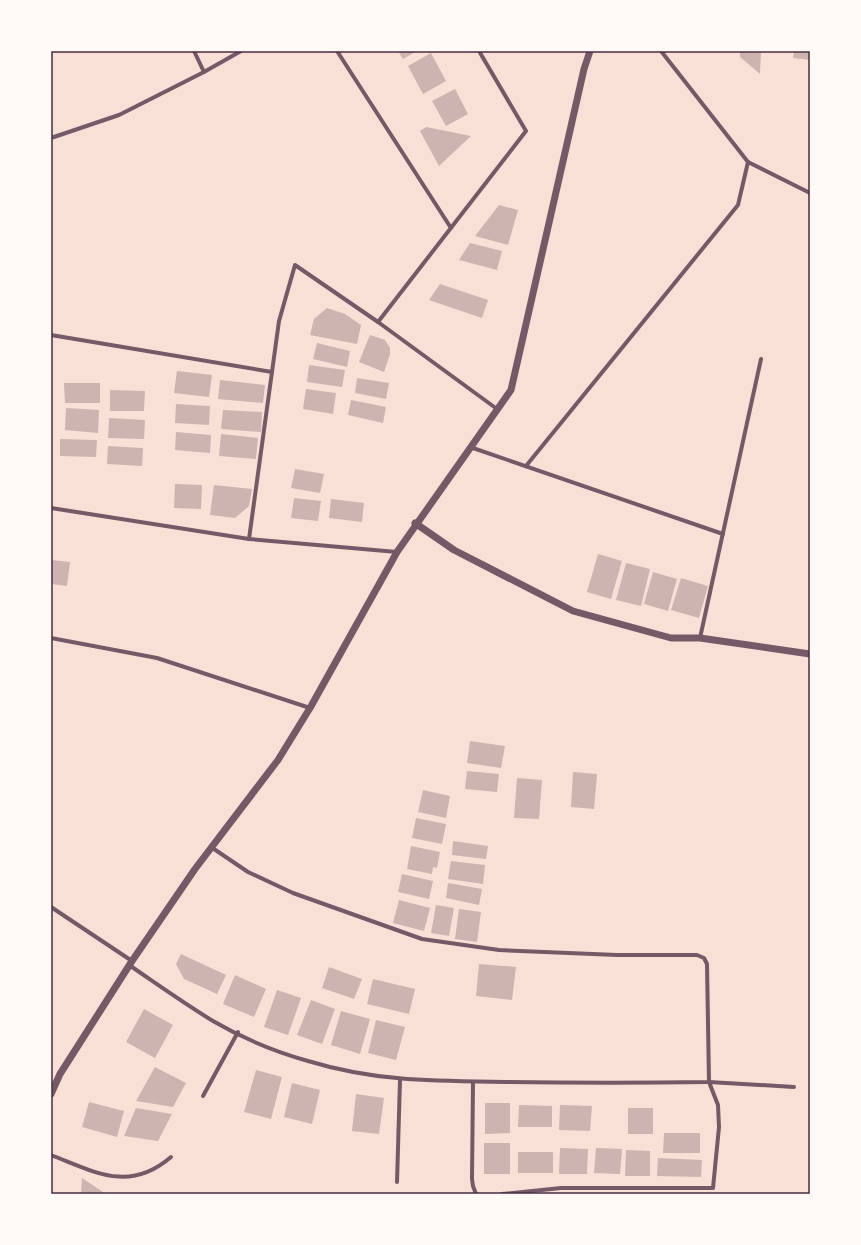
<svg xmlns="http://www.w3.org/2000/svg" width="861" height="1245" font-family="Roboto,sans-serif">
  <style>
    .building { fill: #ccb4b1 }
    .lines { fill: none; stroke-linecap: round; stroke-linejoin: round }
    .minor { stroke: #755966; stroke-width: 4 }
    .tertiary { stroke: #755966; stroke-width: 7 }
    .neatline { fill: none; stroke: #4a2c40; stroke-width: 1.5 }
  </style>
  <rect width="100%" height="100%" fill="#f7e1d7"/>
  <g class="building">
    <path d="M 398,51 L 417,51 L 403,59 Z"/>
    <path d="M 740,51 L 761,51 L 760,74 L 740,57 Z"/>
    <path d="M 794,51 L 810,51 L 810,60 L 793,58 Z"/>
    <path d="M 431,53 L 446,81 L 423,94 L 408,66 Z"/>
    <path d="M 455,89 L 468,114 L 446,126 L 432,101 Z"/>
    <path d="M 426,127 L 471,136 L 439,166 L 420,131 Z"/>
    <path d="M 499,205 L 518,210 L 508,245 L 475,236 Z"/>
    <path d="M 470,243 L 502,251 L 497,270 L 459,260 Z"/>
    <path d="M 440,284 L 488,300 L 482,318 L 429,300 Z"/>
    <path d="M 327,308 L 345,314 L 361,325 L 357,344 L 310,335 L 314,319 Z"/>
    <path d="M 370,335 L 385,340 L 390,348 L 390,354 L 384,372 L 359,362 Z"/>
    <path d="M 317,343 L 350,351 L 347,367 L 313,359 Z"/>
    <path d="M 309,365 L 345,370 L 342,387 L 307,382 Z"/>
    <path d="M 177,371 L 212,375 L 209,397 L 174,393 Z"/>
    <path d="M 357,378 L 389,383 L 386,399 L 355,393 Z"/>
    <path d="M 220,380 L 265,385 L 263,403 L 218,399 Z"/>
    <path d="M 64,383 L 100,383 L 100,403 L 65,403 Z"/>
    <path d="M 306,389 L 336,393 L 333,414 L 303,409 Z"/>
    <path d="M 110,390 L 145,391 L 144,411 L 110,411 Z"/>
    <path d="M 351,400 L 386,407 L 383,423 L 348,415 Z"/>
    <path d="M 176,404 L 210,406 L 209,425 L 175,423 Z"/>
    <path d="M 66,408 L 99,410 L 98,433 L 65,430 Z"/>
    <path d="M 223,410 L 262,412 L 261,432 L 221,429 Z"/>
    <path d="M 109,418 L 145,420 L 144,439 L 108,438 Z"/>
    <path d="M 176,432 L 211,435 L 210,453 L 175,450 Z"/>
    <path d="M 221,434 L 258,438 L 256,459 L 219,456 Z"/>
    <path d="M 60,439 L 97,440 L 96,457 L 60,456 Z"/>
    <path d="M 108,446 L 143,448 L 142,466 L 107,464 Z"/>
    <path d="M 295,469 L 324,474 L 320,493 L 291,488 Z"/>
    <path d="M 175,484 L 202,485 L 201,509 L 174,508 Z"/>
    <path d="M 214,485 L 252,489 L 249,506 L 235,518 L 210,515 Z"/>
    <path d="M 294,498 L 321,501 L 318,521 L 291,518 Z"/>
    <path d="M 331,499 L 364,503 L 362,522 L 329,518 Z"/>
    <path d="M 598,554 L 622,561 L 611,599 L 587,592 Z"/>
    <path d="M 51,560 L 70,562 L 67,586 L 51,584 Z"/>
    <path d="M 626,563 L 650,569 L 641,606 L 616,600 Z"/>
    <path d="M 653,572 L 677,579 L 668,611 L 644,604 Z"/>
    <path d="M 681,578 L 708,586 L 699,618 L 671,610 Z"/>
    <path d="M 470,741 L 505,746 L 501,768 L 467,763 Z"/>
    <path d="M 467,771 L 499,774 L 497,792 L 465,789 Z"/>
    <path d="M 573,772 L 597,774 L 594,809 L 571,807 Z"/>
    <path d="M 517,778 L 542,780 L 539,819 L 514,818 Z"/>
    <path d="M 423,790 L 450,796 L 446,818 L 418,812 Z"/>
    <path d="M 416,818 L 446,824 L 442,844 L 412,838 Z"/>
    <path d="M 453,841 L 488,846 L 486,859 L 452,855 Z"/>
    <path d="M 411,846 L 440,852 L 437,868 L 433,867 L 432,874 L 407,869 Z"/>
    <path d="M 451,861 L 485,865 L 483,884 L 448,879 Z"/>
    <path d="M 402,874 L 433,881 L 429,899 L 398,892 Z"/>
    <path d="M 448,883 L 482,889 L 479,905 L 446,898 Z"/>
    <path d="M 399,900 L 430,908 L 424,931 L 393,923 Z"/>
    <path d="M 436,905 L 454,908 L 449,936 L 431,933 Z"/>
    <path d="M 459,909 L 481,912 L 477,942 L 455,939 Z"/>
    <path d="M 181,954 L 226,975 L 217,994 L 184,979 L 176,964 Z"/>
    <path d="M 479,964 L 516,967 L 512,1000 L 476,996 Z"/>
    <path d="M 329,967 L 362,979 L 354,999 L 322,988 Z"/>
    <path d="M 235,975 L 266,989 L 254,1017 L 223,1004 Z"/>
    <path d="M 373,979 L 415,989 L 409,1014 L 367,1004 Z"/>
    <path d="M 277,990 L 301,998 L 288,1035 L 264,1027 Z"/>
    <path d="M 311,1000 L 335,1009 L 322,1044 L 297,1035 Z"/>
    <path d="M 144,1009 L 173,1025 L 155,1058 L 126,1042 Z"/>
    <path d="M 341,1011 L 370,1019 L 360,1054 L 331,1045 Z"/>
    <path d="M 376,1020 L 405,1027 L 396,1060 L 368,1053 Z"/>
    <path d="M 155,1067 L 186,1083 L 173,1107 L 136,1101 Z"/>
    <path d="M 256,1070 L 282,1077 L 271,1119 L 244,1112 Z"/>
    <path d="M 292,1083 L 320,1090 L 312,1124 L 284,1117 Z"/>
    <path d="M 356,1094 L 384,1098 L 379,1134 L 352,1131 Z"/>
    <path d="M 89,1102 L 124,1111 L 117,1137 L 82,1127 Z"/>
    <path d="M 485,1103 L 510,1103 L 510,1133 L 485,1134 Z"/>
    <path d="M 519,1105 L 552,1106 L 552,1127 L 518,1127 Z"/>
    <path d="M 560,1105 L 592,1106 L 590,1131 L 559,1130 Z"/>
    <path d="M 136,1108 L 172,1114 L 158,1141 L 124,1136 Z"/>
    <rect x="628" y="1108" width="25" height="26"/>
    <path d="M 664,1133 L 700,1133 L 700,1153 L 663,1153 Z"/>
    <rect x="484" y="1143" width="26" height="31"/>
    <path d="M 560,1148 L 588,1149 L 587,1174 L 559,1174 Z"/>
    <path d="M 596,1148 L 622,1149 L 620,1174 L 594,1173 Z"/>
    <path d="M 626,1150 L 650,1151 L 650,1176 L 625,1176 Z"/>
    <rect x="518" y="1152" width="35" height="21"/>
    <path d="M 658,1158 L 702,1160 L 701,1177 L 657,1176 Z"/>
    <path d="M 82,1178 L 103,1192 L 103,1194 L 81,1194 Z"/>
  </g>
  <g class="lines">
    <g class="minor">
      <path d="M 194,51 L 204,72 L 241,51"/>
      <path d="M 337,51 L 451,228"/>
      <path d="M 661,51 L 748,162 L 810,193"/>
      <path d="M 51,138 L 119,115 L 204,72"/>
      <path d="M 378,322 L 526,131 L 479,51"/>
      <path d="M 51,335 L 272,372"/>
      <path d="M 470,447 L 723,534"/>
      <path d="M 526,466 L 738,205 L 748,162"/>
      <path d="M 51,508 L 249,539 L 397,552"/>
      <path d="M 249,539 L 279,321 L 295,265 L 378,322 L 497,409"/>
      <path d="M 51,638 L 157,658 L 310,708"/>
      <path d="M 700,638 L 761,359"/>
      <path d="M 51,907 L 132,961"/>
      <path d="M 129,965 C 157,984 185,1004 213,1021 C 242,1038 276,1052 308,1061 C 377,1082 437,1081 508,1082 C 575,1083 642,1083 709,1082 L 707,964 L 704,958 L 697,955 L 617,955 L 499,950 L 422,939 L 293,893 L 248,872 L 211,847"/>
      <path d="M 473,1082 L 472,1179 L 473,1186 L 476,1194"/>
      <path d="M 203,1096 L 238,1032"/>
      <path d="M 51,1155 C 95,1172 129,1193 171,1157"/>
      <path d="M 397,1182 L 400,1080"/>
      <path d="M 502,1194 L 561,1188 L 713,1188 L 719,1127 L 718,1105 L 709,1082 L 794,1087"/>
    </g>
    <g class="tertiary">
      <path d="M 415,523 L 454,550 L 573,611 L 671,638 L 700,638 L 810,654"/>
      <path d="M 51,1094 L 60,1074 L 132,961 L 195,869 L 278,760 L 310,708 L 397,552 L 511,390 L 584,69 L 590,51"/>
    </g>
  </g>
  <rect width="861" height="1245" fill="none" stroke="#fffaf5" stroke-width="104"/>
  <rect x="52" y="52" width="757" height="1141" class="neatline"/>
</svg>
